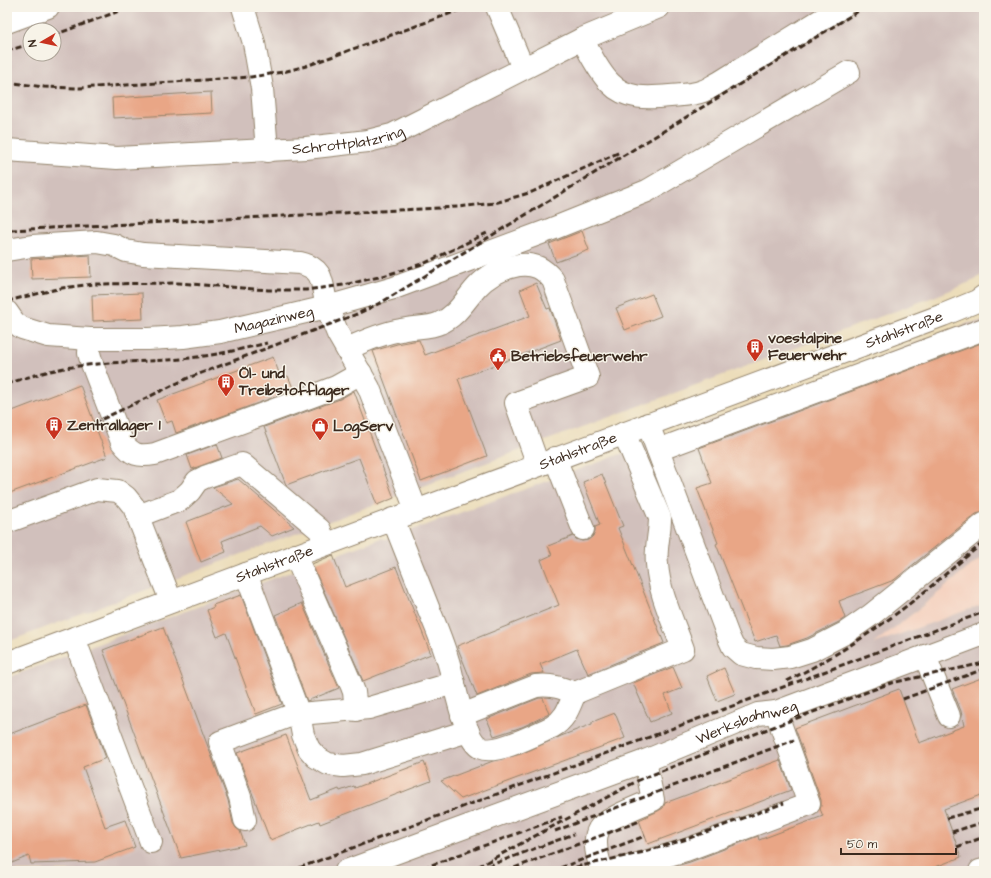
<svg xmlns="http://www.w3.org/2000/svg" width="991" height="878" font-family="'Architects Daughter',sans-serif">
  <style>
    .built { fill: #f5d3c1 }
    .industrial { fill: #d1c0bc; fill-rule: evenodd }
    .building { fill: #e9a686 }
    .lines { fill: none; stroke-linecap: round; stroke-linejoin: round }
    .minor-casing { stroke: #94846c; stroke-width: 24 }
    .minor { stroke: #fff; stroke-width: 22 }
    .rail { stroke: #3b2a1e; stroke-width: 3; stroke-dasharray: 6 3; stroke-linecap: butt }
    .labels { text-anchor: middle; stroke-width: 3; stroke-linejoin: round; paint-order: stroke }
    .street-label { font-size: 15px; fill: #3b2a1e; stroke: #f7f3e8 }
    .poi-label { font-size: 15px; font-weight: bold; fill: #3b2a1e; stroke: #f7f3e8; text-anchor: start }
  </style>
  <rect width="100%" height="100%" fill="#f7f3e8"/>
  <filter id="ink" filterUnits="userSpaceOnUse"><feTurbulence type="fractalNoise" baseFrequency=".025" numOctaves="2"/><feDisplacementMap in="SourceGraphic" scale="8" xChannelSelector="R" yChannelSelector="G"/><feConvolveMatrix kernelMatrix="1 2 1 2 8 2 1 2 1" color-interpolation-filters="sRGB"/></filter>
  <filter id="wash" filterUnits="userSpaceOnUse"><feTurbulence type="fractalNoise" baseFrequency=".012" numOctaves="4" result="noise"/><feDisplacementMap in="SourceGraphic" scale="16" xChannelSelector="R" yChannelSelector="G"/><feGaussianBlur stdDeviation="0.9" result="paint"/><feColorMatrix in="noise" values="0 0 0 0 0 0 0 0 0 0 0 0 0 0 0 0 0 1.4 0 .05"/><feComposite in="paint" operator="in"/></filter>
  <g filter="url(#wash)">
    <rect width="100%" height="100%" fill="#ecddba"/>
    <path class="built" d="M 984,555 L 984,604 L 871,645 L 915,612 Z"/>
    <g class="industrial">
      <path d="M 7,7 L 984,7 L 984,273 L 975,280 L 936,296 L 394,497 L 7,642 ZM 30,30 L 54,30 L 54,54 L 30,54 Z"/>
      <path d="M 984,321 L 984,555 L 915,612 L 873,644 L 984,604 L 984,871 L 7,871 L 7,678 L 381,538 L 385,540 L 597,463 L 950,330 L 969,323 Z"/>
    </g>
    <g id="blocks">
      <g class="building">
        <path d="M 211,92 L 212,113 L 113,118 L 112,98 Z"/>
        <path d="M 582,231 L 589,250 L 556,262 L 549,244 Z"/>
        <path d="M 90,255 L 91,277 L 32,279 L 31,259 Z"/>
        <path d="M 536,283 L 547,309 L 550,308 L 561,340 L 458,379 L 487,456 L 421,481 L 373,351 L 397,344 L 419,340 L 425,355 L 530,316 L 520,290 Z"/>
        <path d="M 142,293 L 143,319 L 93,321 L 92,295 Z"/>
        <path d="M 652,294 L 661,316 L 625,330 L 616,308 Z"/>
        <path d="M 984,342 L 984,512 L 976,514 L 894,580 L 839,601 L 845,618 L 839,622 L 807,638 L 787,645 L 780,646 L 776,635 L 755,642 L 716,544 L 718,543 L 697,488 L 712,483 L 699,448 Z"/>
        <path d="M 273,357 L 281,378 L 288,376 L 294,390 L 176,433 L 172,421 L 166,423 L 157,400 Z"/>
        <path d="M 80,385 L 107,457 L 7,494 L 7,413 Z"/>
        <path d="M 354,391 L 394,498 L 377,505 L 359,458 L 286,485 L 264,427 L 340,399 Z"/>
        <path d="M 217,444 L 222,458 L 192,469 L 187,455 Z"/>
        <path d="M 602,474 L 623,526 L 618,528 L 664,643 L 588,674 L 577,649 L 540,664 L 544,673 L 531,674 L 477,696 L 457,646 L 559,605 L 541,560 L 552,555 L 548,546 L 573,536 L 576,539 L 582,541 L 588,540 L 593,536 L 595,531 L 595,527 L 600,525 L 583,482 Z"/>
        <path d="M 238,479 L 294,527 L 272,536 L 260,526 L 222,541 L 226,552 L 201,562 L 186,522 L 233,504 L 213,487 Z"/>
        <path d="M 333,555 L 345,587 L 396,567 L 431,654 L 363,681 L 312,564 Z"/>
        <path d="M 241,595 L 282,704 L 256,714 L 226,633 L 217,637 L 207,610 L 214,607 L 213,605 Z"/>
        <path d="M 302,603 L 339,688 L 307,701 L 275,615 Z"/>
        <path d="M 163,627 L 228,800 L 233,823 L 236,828 L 240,831 L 245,845 L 181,858 L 103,650 Z"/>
        <path d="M 673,667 L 682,688 L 665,695 L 672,713 L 650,722 L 633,683 Z"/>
        <path d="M 724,668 L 735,694 L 717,701 L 707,676 Z"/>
        <path d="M 984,677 L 984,794 L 944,809 L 961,857 L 925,871 L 659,871 L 690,862 L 758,836 L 759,840 L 823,816 L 820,809 L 821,806 L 821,800 L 795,728 L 899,689 L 919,743 L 964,726 L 961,711 L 952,689 Z"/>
        <path d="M 539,698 L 543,698 L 549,714 L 522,727 L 494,736 L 487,719 Z"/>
        <path d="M 86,705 L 106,758 L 83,767 L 105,827 L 125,820 L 135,847 L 95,862 L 31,864 L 29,856 L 7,865 L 7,735 Z"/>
        <path d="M 615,713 L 625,738 L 461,799 L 441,781 L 493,761 L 521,754 L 561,736 L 592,724 L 592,722 Z"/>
        <path d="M 286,735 L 311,800 L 339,789 L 340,791 L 354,786 L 355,788 L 424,762 L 431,781 L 320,824 L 319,821 L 270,840 L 237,753 Z"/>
        <path d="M 780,760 L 791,790 L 648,844 L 639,820 L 658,811 L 663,808 L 665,803 Z"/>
      </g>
    </g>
  </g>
  <g filter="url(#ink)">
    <use href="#blocks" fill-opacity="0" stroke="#94846c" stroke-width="1"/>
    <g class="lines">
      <g class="minor-casing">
        <g id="minor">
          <path d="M 243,7 L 254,43 L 262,88 L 267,151"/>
          <path d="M 497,7 L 523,68"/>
          <path d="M 7,22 L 48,7"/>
          <path d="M 582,39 C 590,53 598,71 610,83 C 626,100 649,98 670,96 C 681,95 693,95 703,91 C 709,89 714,85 720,82 L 842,7"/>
          <path id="s1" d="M 7,150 L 117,158 L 306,148 L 368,141 L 392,135 L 582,39 L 659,7"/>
          <path d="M 7,250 L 32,246 L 97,242 L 114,245 L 126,251 L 143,254 L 300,263 C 326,269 321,285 327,307 L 394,288 L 552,229 L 647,191 L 849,72"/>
          <path id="s2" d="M 7,312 L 14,322 L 22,328 L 48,336 L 90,339 L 148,339 L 183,337 L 220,332 L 327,307 L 338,334 L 369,388 L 416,510"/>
          <path d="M 90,339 L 89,353 L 92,364 L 122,442 C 132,455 138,457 155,454 L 315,395 L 336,387 L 361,373"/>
          <path d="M 347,349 C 364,341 382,333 401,330 C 413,327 430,328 440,323 C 457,316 465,300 477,287 C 488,275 503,268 519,265 C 535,263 544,269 553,280 L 588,377 L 516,403 L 538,465"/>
          <path d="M 648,424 L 728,636 L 733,647 L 741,654 L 756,658 L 773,659 L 790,657 L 812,650 L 845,633 L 871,615 L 984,524"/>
          <path d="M 658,450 L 984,329"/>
          <path d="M 555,458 L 583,529"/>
          <path d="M 138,516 L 180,500 L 190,491 L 197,481 L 205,477 L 242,464 L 320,530 L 325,544"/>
          <path d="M 393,519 C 405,549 417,579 429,610 C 438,631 447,653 452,676 C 456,691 466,742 481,748 C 496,755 536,734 552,727 C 566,719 569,707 575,693 L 683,649 C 673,621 659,593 657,564 C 655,549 660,534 660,518 L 624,433"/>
          <path d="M 7,522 L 97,489 L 118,491 L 126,497 L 134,507 L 171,601"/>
          <path d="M 295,555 L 351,684 L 354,692 L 356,710"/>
          <path d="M 246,574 L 299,714 L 303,735 L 309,749 L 316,757 L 328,764 L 343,766 L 362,764 L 468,731"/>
          <path d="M 74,638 L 151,842"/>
          <path d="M 925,656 L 949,716"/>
          <path id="s3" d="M 7,663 L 943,315 L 977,301 L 984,296"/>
          <path d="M 462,715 L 536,686 C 551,684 562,688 575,693"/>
          <path d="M 245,820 L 240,797 L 220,742 L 287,717 L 299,714 L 369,708 L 454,683"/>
          <path d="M 346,871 L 645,761"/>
          <path id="s4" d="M 602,871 C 598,859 592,841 599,829 C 604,819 642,805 653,800 L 645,761 L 758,714 L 776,712 L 984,634"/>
          <path d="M 614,871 L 686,850 L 809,804 L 776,712"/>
          <path d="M 980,871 L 984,870"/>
        </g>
      </g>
      <use href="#minor" class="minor"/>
      <g class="rail">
        <path d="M 54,35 L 130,7"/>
        <path d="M 7,51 L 30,44"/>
        <path d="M 7,82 L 44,87 L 79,88 L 251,77 L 283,72 L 306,66 L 331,57 L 468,7"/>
        <path d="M 11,230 L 458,207 L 495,203 L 532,192 L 620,152"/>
        <path d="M 7,301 L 62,288 L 94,284 L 178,283 L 268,290 L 306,290 L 344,285 L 383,276 L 425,263 L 487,233"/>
        <path d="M 7,384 C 28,377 49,370 72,367 C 104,362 136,362 168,360 C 201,358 235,351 267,343"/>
        <path d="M 94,423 L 188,378 L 357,314 L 382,302 L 654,137 L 865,7"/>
        <path d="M 787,681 C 833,658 878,629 918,597 C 940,579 962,560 984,542"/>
        <path d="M 903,699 L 984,669"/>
        <path d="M 947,818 L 984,808"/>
        <path d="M 555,831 L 794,740"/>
        <path d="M 952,832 L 984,822"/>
        <path d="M 957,847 L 984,837"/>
        <path d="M 488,866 L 574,834"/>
        <path d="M 291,871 L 984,612"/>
        <path d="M 415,871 L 562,817"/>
        <path d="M 470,871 L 639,780 L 765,730 L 891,683 L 984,663"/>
        <path d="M 506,871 L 640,821"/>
        <path d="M 552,871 L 645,836"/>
        <path d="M 558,871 L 644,852 L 687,839 L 784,803"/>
        <path d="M 754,871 L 758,869"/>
      </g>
    </g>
  </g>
  <defs>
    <g id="building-pin" transform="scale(0.9)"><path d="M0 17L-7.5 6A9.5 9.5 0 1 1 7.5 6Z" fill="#c8321e" stroke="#f7f3e8"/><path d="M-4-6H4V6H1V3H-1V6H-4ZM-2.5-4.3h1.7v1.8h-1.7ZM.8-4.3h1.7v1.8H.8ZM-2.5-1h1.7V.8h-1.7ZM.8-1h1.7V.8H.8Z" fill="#fff"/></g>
    <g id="civic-pin" transform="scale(0.9)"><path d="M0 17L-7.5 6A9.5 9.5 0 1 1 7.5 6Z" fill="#c8321e" stroke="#f7f3e8"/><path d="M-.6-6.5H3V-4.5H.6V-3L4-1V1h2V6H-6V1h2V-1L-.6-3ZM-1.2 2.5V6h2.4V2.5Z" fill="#fff"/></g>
    <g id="shop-pin" transform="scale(0.9)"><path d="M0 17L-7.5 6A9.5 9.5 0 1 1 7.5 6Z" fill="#c8321e" stroke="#f7f3e8"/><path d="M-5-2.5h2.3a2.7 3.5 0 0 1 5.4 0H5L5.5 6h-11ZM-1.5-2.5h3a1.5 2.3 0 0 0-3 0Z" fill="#fff"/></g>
  </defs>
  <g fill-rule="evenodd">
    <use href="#building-pin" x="755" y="347"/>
    <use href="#civic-pin" x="498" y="356"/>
    <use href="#building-pin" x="226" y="382"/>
    <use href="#building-pin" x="54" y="425"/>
    <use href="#shop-pin" x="320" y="426"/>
  </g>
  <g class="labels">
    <g class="street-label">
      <text dy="5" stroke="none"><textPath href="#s1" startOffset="342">Schrottplatzring</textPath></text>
      <text dy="5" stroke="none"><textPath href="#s2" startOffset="277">Magazinweg</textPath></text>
      <text dy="5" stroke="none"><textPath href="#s3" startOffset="957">Stahlstraße</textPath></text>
      <text dy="5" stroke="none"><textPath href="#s3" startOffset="609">Stahlstraße</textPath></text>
      <text dy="5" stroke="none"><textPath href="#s3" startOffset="285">Stahlstraße</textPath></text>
      <text dy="5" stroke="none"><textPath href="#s4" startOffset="254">Werksbahnweg</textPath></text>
    </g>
    <g class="poi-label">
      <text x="768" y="343">voestalpine<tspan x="768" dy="17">Feuerwehr</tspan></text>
      <text x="511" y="361">Betriebsfeuerwehr</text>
      <text x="239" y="378">Öl- und<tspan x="239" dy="17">Treibstofflager</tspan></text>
      <text x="67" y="430">Zentrallager 1</text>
      <text x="333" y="431">LogServ</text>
    </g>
  </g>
  <rect width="991" height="878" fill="none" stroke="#f7f3e8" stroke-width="24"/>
  <g transform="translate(42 42) rotate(261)"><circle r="19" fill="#f7f3e8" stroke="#aca397"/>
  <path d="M0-3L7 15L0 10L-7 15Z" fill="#c8321e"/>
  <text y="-6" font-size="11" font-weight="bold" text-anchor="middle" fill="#3b2a1e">N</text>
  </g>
  <path d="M841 848v6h115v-6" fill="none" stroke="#3b2a1e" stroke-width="2"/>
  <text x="847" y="848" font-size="12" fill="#3b2a1e" stroke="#f7f3e8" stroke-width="3" paint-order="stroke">50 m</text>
</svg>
